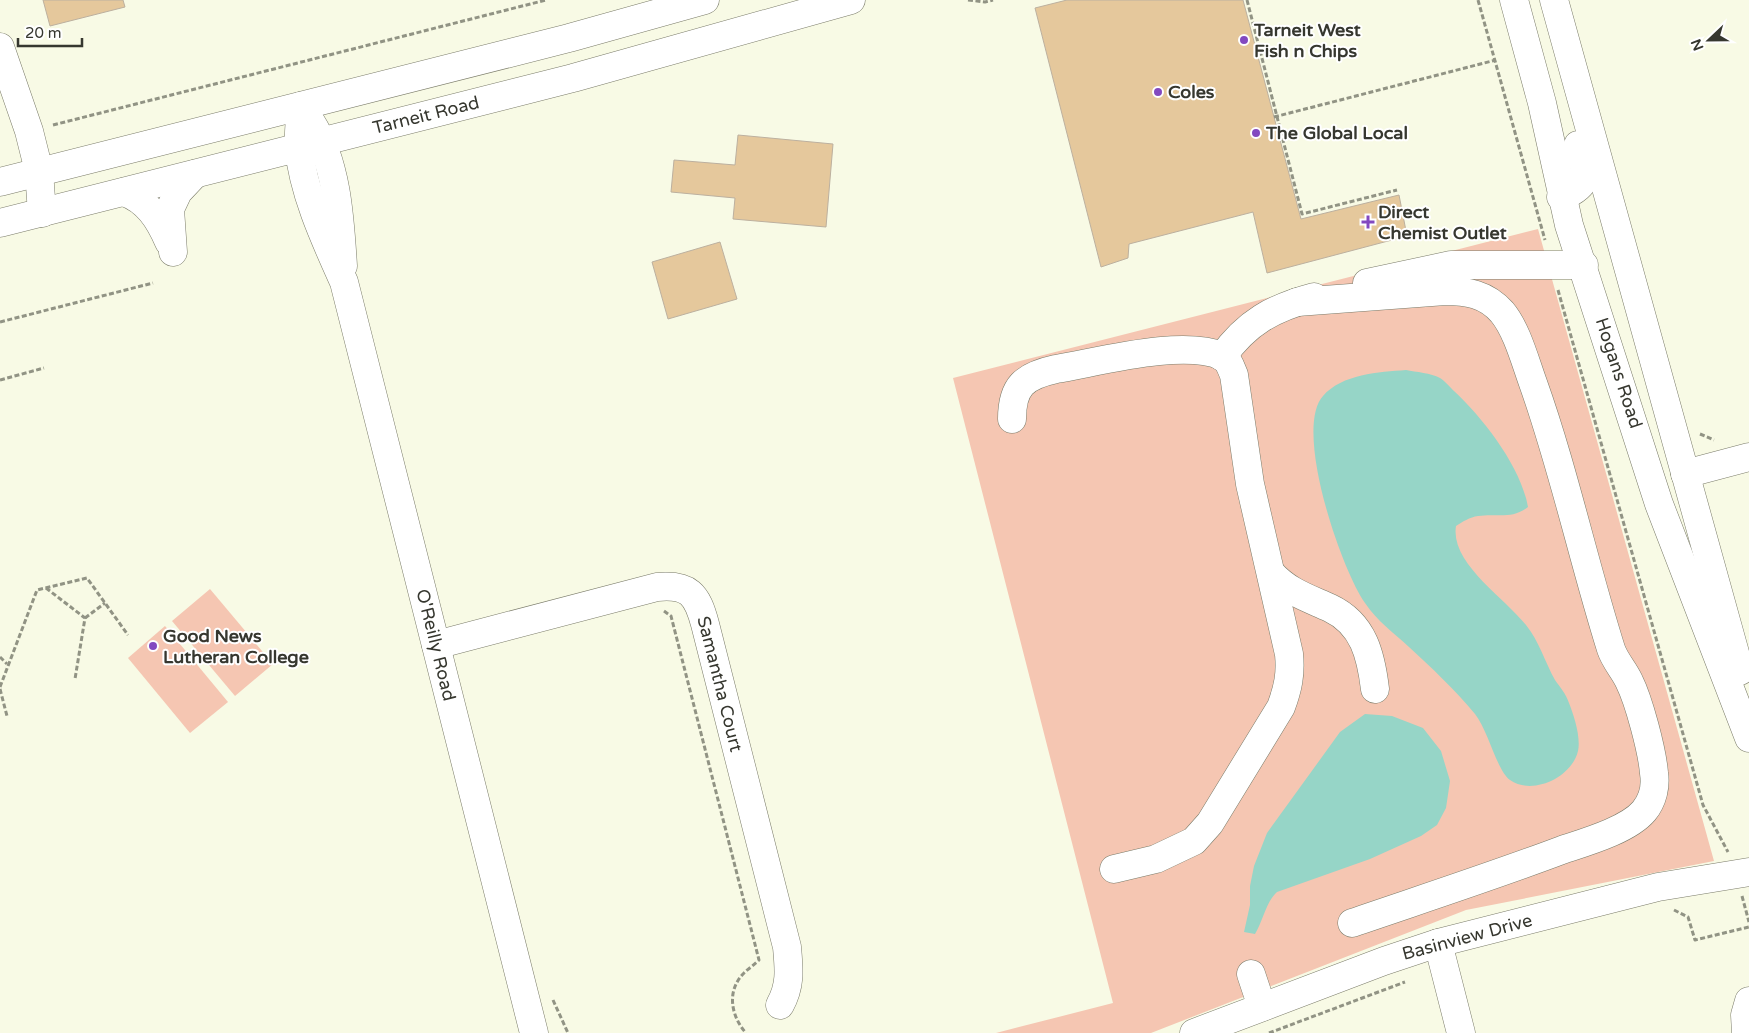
<svg xmlns="http://www.w3.org/2000/svg" width="1749" height="1033" font-family="'Varela Round',sans-serif">
  <style>
    .green { fill: #f5c6b2 }
    .water { fill: #96d5c7 }
    .building { fill: #e5c89c; stroke: #bcb09f }
    .lines { fill: none; stroke-linecap: round; stroke-linejoin: round }
    .minor-casing { stroke: #7a7b69; stroke-width: 29 }
    .major-casing { stroke: #7a7b69; stroke-width: 29 }
    .path { stroke: #919384; stroke-width: 3; stroke-dasharray: 5 2.5; stroke-linecap: butt }
    .minor { stroke: #fff; stroke-width: 28 }
    .major { stroke: #fff; stroke-width: 28 }
    .poi-dot { fill: #8249c0; stroke: #fff; stroke-width: 2 }
    .labels { text-anchor: middle; stroke-width: 4; stroke-linejoin: round; paint-order: stroke }
    .poi-label { font-size: 18px; font-weight: bold; fill: #36372f; stroke: #fff; text-anchor: start }
    .street-label { font-size: 18px; fill: #36372f; stroke: #fff }
  </style>
  <rect width="100%" height="100%" fill="#f8fae5"/>
  <g class="green">
    <path d="M 1538,229 L 1714,861 L 1466,910 L 1151,1033 L 996,1033 L 1113,1003 L 953,378 Z"/>
    <path d="M 210,589 L 273,664 L 235,696 L 172,621 Z"/>
    <path d="M 165,626 L 228,702 L 190,733 L 128,658 Z"/>
  </g>
  <g class="water">
    <path d="M 1406,370 C 1416,372 1431,373 1440,378 C 1445,381 1450,387 1454,391 C 1484,419 1521,467 1528,507 C 1511,520 1497,513 1478,516 C 1470,517 1462,522 1456,526 C 1450,563 1505,598 1526,625 C 1539,641 1545,662 1555,680 C 1560,687 1566,694 1569,703 C 1574,716 1581,737 1578,751 C 1572,777 1533,796 1510,780 C 1497,771 1488,730 1475,714 C 1455,690 1432,668 1409,647 C 1394,633 1377,621 1365,603 C 1341,569 1293,429 1323,396 C 1342,374 1379,372 1406,370 Z"/>
    <path d="M 1365,714 L 1392,716 L 1423,728 L 1441,751 L 1450,781 L 1446,808 L 1437,825 L 1421,836 L 1370,859 L 1277,892 C 1266,902 1263,921 1255,934 L 1244,932 L 1250,905 L 1250,886 L 1254,866 L 1267,833 L 1340,732 Z"/>
  </g>
  <g class="building">
    <path d="M 43,0 L 123,0 L 125,7 L 50,26 Z"/>
    <path d="M 1067,0 L 1243,0 L 1301,219 L 1399,195 L 1407,236 L 1267,273 L 1253,212 L 1129,244 L 1128,258 L 1101,267 L 1035,8 Z"/>
    <path d="M 738,135 L 833,144 L 826,227 L 733,219 L 735,198 L 671,192 L 674,160 L 735,165 Z"/>
    <path d="M 720,242 L 737,299 L 668,319 L 652,262 Z"/>
  </g>
  <g class="lines">
    <g class="minor-casing">
      <g id="minor">
        <path d="M 1514,0 L 1542,103 L 1569,225 L 1659,504 L 1749,738"/>
        <path d="M 1554,0 L 1740,671"/>
        <path d="M 0,47 L 29,131 L 39,171 L 42,213"/>
        <path d="M 301,106 C 300,120 298,134 299,148 C 303,193 326,242 344,282 L 534,1033"/>
        <path d="M 311,122 C 337,163 340,218 343,266"/>
        <path d="M 124,192 C 147,200 159,219 169,242"/>
        <path d="M 1561,197 C 1593,184 1586,173 1578,145"/>
        <path d="M 173,252 L 170,209 L 178,192 L 195,174"/>
        <path d="M 1367,283 L 1451,265 L 1584,265"/>
        <path d="M 1297,302 L 1445,291 C 1467,291 1486,294 1502,312 C 1517,330 1525,361 1533,383 C 1564,470 1583,560 1611,649 C 1615,661 1624,670 1629,681 C 1639,701 1652,750 1654,773 C 1656,786 1653,800 1644,811 C 1628,830 1586,842 1562,850 C 1493,876 1422,899 1352,923"/>
        <path d="M 1222,357 C 1247,322 1273,308 1314,297"/>
        <path d="M 1012,419 C 1012,386 1024,376 1056,369 C 1099,362 1182,339 1222,356 C 1229,360 1231,368 1234,375 L 1250,484 L 1289,654 C 1291,674 1288,688 1281,707 L 1210,823 L 1194,841 L 1156,859 L 1114,869"/>
        <path d="M 1685,474 L 1749,457"/>
        <path d="M 1271,573 C 1288,592 1308,598 1330,608 C 1364,624 1371,656 1375,689"/>
        <path d="M 436,645 L 657,587 C 689,584 697,594 705,624 L 787,947 C 789,969 791,985 780,1005"/>
        <path d="M 1438,943 L 1461,1033"/>
        <path d="M 1251,974 L 1262,1007"/>
        <path d="M 1194,1033 L 1384,961 L 1438,943 L 1658,887 L 1749,872"/>
        <path d="M 1746,1033 L 1745,1015 L 1749,1001"/>
      </g>
    </g>
    <g class="major-casing">
      <g id="major">
        <path d="M 0,182 L 569,38 L 705,0"/>
        <path d="M 0,223 L 573,78 L 851,0"/>
      </g>
    </g>
    <g class="path">
      <path d="M 968,0 L 985,2 L 993,0"/>
      <path d="M 1247,0 L 1302,214 L 1397,190"/>
      <path d="M 1478,0 L 1545,240"/>
      <path d="M 1274,117 L 1496,60"/>
      <path d="M 53,125 L 546,0"/>
      <path d="M 1558,290 L 1703,805 L 1728,852"/>
      <path d="M 0,322 L 153,283"/>
      <path d="M 0,380 L 44,368"/>
      <path d="M 1700,434 L 1714,440"/>
      <path d="M 46,588 L 85,618 L 75,679"/>
      <path d="M 664,611 L 671,616 L 759,960 C 754,965 748,969 744,973 C 726,991 731,1016 746,1033"/>
      <path d="M 85,618 L 105,603"/>
      <path d="M 0,657 L 7,664"/>
      <path d="M 0,687 L 37,590 L 87,578 L 128,635"/>
      <path d="M 0,689 L 7,716"/>
      <path d="M 1742,896 L 1749,922"/>
      <path d="M 1674,910 L 1688,917 L 1695,940 L 1749,927"/>
      <path d="M 553,1000 L 568,1033"/>
      <path d="M 1269,1033 L 1405,982"/>
    </g>
    <use href="#minor" class="minor"/>
    <use href="#major" class="major"/>
  </g>
  <g class="poi-dot">
    <circle cx="1244" cy="40" r="5"/>
    <circle cx="1158" cy="92" r="5"/>
    <circle cx="1256" cy="133" r="5"/>
    <path d="M1365.5 214.5h5v5h5v5h-5v5h-5v-5h-5v-5h5z"/>
    <circle cx="153" cy="646" r="5"/>
  </g>
  <g class="labels">
    <g class="poi-label">
      <text x="1254" y="36">Tarneit West<tspan x="1254" dy="21">Fish n Chips</tspan></text>
      <text x="1168" y="98">Coles</text>
      <text x="1266" y="139">The Global Local</text>
      <text x="1378" y="218">Direct<tspan x="1378" dy="21">Chemist Outlet</tspan></text>
      <text x="163" y="642">Good News<tspan x="163" dy="21">Lutheran College</tspan></text>
    </g>
    <g class="street-label">
      <text transform="translate(426 115) rotate(-14)" y="6">Tarneit Road</text>
      <text transform="translate(1619 373) rotate(72)" y="6">Hogans Road</text>
      <text transform="translate(436 645) rotate(76)" y="6">O'Reilly Road</text>
      <text transform="translate(720 684) rotate(76)" y="6">Samantha Court</text>
      <text transform="translate(1467 937) rotate(-15)" y="6">Basinview Drive</text>
    </g>
  </g>
  <g transform="translate(1709 40) rotate(248)" stroke="#ffffff" stroke-width="4" paint-order="stroke">
  <path d="M0-4L9 19L0 12L-9 19Z" fill="#36372f"/>
  <text y="-8" font-size="14" font-weight="bold" text-anchor="middle" fill="#36372f">N</text>
  </g>
  <path d="M18 38v8h64v-8" fill="none" stroke="#36372f" stroke-width="2.5"/>
  <text x="25" y="38" font-size="15" fill="#36372f" stroke="#ffffff" stroke-width="4" paint-order="stroke">20 m</text>
</svg>
